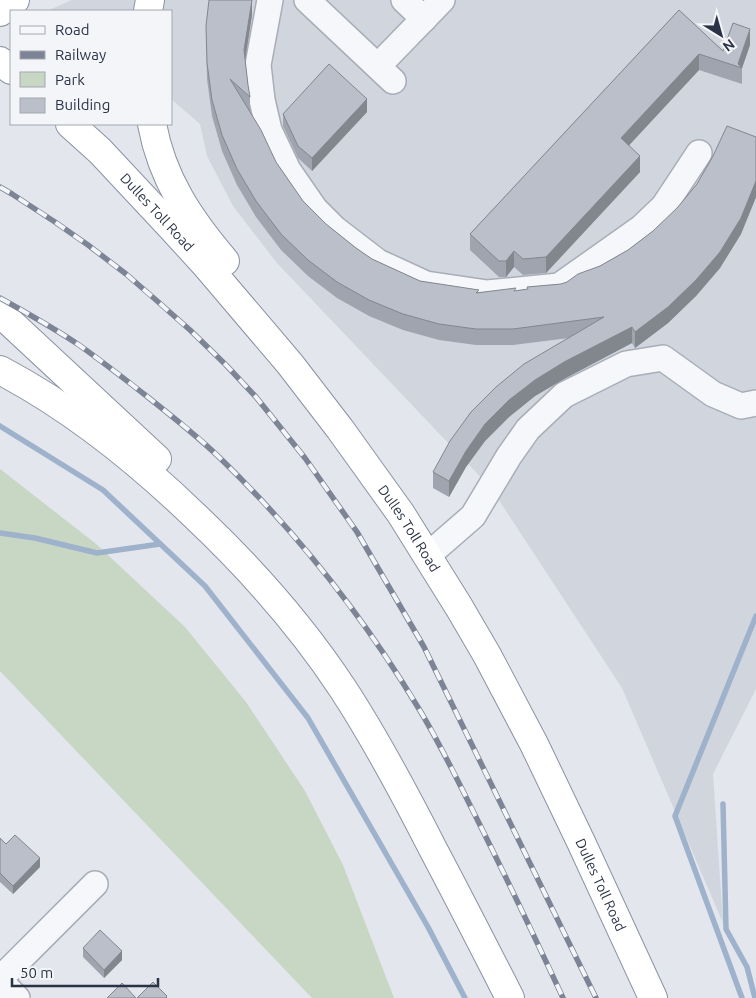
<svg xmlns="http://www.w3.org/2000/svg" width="756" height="998" font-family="Ubuntu,sans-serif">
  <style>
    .built { fill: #d1d5de }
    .green { fill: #c8d6c4 }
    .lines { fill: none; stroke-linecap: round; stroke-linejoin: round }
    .stream { stroke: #9eb2cc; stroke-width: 5.5 }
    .minor-casing { stroke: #a8adb7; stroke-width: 28 }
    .highway-casing { stroke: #8a93a3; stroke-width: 30 }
    .minor { stroke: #f6f7fa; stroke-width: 25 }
    .highway { stroke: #fff; stroke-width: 28 }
    .rail-casing { stroke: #7c8496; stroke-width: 5.5 }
    .rail { stroke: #f3f5f9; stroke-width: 4; stroke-dasharray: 11; stroke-linecap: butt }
    .wall { fill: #a0a4ae }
    .shaded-wall { fill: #82868d }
    .building { fill: #babfca; stroke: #82868d }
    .labels { text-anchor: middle; stroke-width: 4; stroke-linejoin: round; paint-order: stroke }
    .street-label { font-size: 14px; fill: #2a3345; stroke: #f3f5f9 }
  </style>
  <rect width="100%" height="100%" fill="#e3e6ec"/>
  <path class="built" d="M 72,0 L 756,0 L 756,689 L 713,774 L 723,923 L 622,688 L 491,488 L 276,262 L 233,206 L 207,156 L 200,124 L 171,99 L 171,11 L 47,11 Z"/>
  <path class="green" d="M 0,469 L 95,543 L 185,627 L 246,702 L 305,791 L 343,865 L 394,998 L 312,998 L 0,671 Z"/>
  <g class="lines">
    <g class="stream">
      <path d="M 0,426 L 103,490 L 205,586 L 308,718 L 428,927 L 465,998"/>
      <path d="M 0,533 L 35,538 L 97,553 L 160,544"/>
      <path d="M 723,804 L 726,929 L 747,967 L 755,998"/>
      <path d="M 742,998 L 675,816 L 756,616"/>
    </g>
    <g class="minor-casing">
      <g id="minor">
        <path d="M 270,0 L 258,65 L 262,100 L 269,130 L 288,170 L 315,209 L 335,229 L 378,262 L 426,284 L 487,293 L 559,286 L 641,228 L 664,206 L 699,153"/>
        <path d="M 307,0 L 393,81"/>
        <path d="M 404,0 L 424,19"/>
        <path d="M 378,66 L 442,0"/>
        <path d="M 427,556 L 473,516 L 509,456 L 528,429 L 564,395 L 626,364 L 663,358 L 713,394 L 741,406 L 756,403"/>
        <path d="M 0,979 L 95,884"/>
        <path d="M 0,981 L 17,998"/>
      </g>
    </g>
    <g class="highway-casing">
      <g id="highway">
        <path d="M 148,11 L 150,0"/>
        <path d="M 0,12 L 15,0"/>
        <path d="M 0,61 L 11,70"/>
        <path id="s1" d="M 70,124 L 100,151 L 172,228 L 205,264 L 290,364 L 340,429 L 401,514 L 459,607 L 487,655 L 534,744 L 581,842 L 653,998"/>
        <path d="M 152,124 C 162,179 190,220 225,261"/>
        <path d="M 0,313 L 157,459"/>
        <path d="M 0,370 C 72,408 137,460 195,516 C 250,568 301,625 343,689 C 377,741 406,796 434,851 C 460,900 485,949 510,998"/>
      </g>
    </g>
    <use href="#minor" class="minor"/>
    <use href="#highway" class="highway"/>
    <g class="rail-casing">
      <g id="rail">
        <path d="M 0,187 L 12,194 L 55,222 L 88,245 L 126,274 L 156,300 L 190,330 L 226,365 L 256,397 L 305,458 L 357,532 L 424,647 L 596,998"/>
        <path d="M 0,298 C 27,313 54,328 79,345 C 103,362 126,380 149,398 C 174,418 200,438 223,461 C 298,534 365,619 419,709 C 439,742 456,777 473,811 C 504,873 534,935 563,998"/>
      </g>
    </g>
    <use href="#rail" class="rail"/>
  </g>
  <g class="wall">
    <path d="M 679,10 L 723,51 L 750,45 L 742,68 L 742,84 L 699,70 L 629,145 L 640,172 L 546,273 L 523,275 L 514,267 L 506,277 L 499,277 L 470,250 L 470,234 Z"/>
    <path d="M 252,15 L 245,60 L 248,85 L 250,97 L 250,112 L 276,162 L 303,201 L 326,224 L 356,248 L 372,259 L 420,281 L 479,292 L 516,291 L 527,289 L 527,287 L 561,284 L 567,282 L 600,266 L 628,250 L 653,231 L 756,137 L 756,197 L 741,234 L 720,268 L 696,296 L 668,323 L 635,348 L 632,343 L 564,379 L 535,396 L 509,417 L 485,441 L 466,467 L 449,497 L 433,488 L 433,472 L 569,338 L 513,345 L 476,345 L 439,340 L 403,330 L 369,316 L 337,298 L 308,276 L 281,250 L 256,217 L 237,185 L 222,151 L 212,116 L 207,79 L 206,26 Z"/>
    <path d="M 367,112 L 312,171 L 298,158 L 283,126 L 283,114 Z"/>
    <path d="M 0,838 L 6,844 L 40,867 L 13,894 L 0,882 Z"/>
    <path d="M 83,948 L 122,960 L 104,978 L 83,957 Z"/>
  </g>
  <g class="shaded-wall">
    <path d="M 252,0 L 252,15 L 244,66 L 244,50 Z"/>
    <path d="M 750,29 L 750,45 L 742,68 L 738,64 Z"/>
    <path d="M 699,54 L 699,70 L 621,154 L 621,138 Z"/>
    <path d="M 367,99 L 367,112 L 312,171 L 312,158 Z"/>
    <path d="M 640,156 L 640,172 L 546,273 L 546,257 Z"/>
    <path d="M 756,181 L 756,197 L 741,234 L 720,268 L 696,296 L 668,323 L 635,348 L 635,332 Z"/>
    <path d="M 514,251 L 514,267 L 506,277 L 506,261 Z"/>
    <path d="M 632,327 L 632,343 L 564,379 L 535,396 L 509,417 L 485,441 L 466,467 L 449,497 L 449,481 L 466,451 L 485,424 L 509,400 L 535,380 L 564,362 Z"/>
    <path d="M 40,858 L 40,867 L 13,894 L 13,886 Z"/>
    <path d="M 122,951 L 122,960 L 104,978 L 104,970 Z"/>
  </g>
  <g class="building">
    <path d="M 209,0 L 252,0 L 244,50 L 248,85 L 250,97 L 230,79 L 261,130 L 276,162 L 303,201 L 326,224 L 356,248 L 372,259 L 420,281 L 479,290 L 476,293 L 516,288 L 514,291 L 528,289 L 527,287 L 561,284 L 567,282 L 578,274 L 600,266 L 628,250 L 653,231 L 677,208 L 697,184 L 713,156 L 727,126 L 756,137 L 756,181 L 741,218 L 720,252 L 696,280 L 668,307 L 635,332 L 632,327 L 564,362 L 535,380 L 509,400 L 485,424 L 466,451 L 449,481 L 433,472 L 450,441 L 471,412 L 496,387 L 524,364 L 604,317 L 513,329 L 476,329 L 439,324 L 403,314 L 369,300 L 337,282 L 308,260 L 281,234 L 256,201 L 237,169 L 222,135 L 212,100 L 207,63 L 206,26 Z"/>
    <path d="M 679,10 L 723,51 L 733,23 L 750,29 L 738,64 L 742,68 L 699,54 L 621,138 L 640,156 L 546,257 L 523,259 L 514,251 L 506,261 L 499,261 L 470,234 Z"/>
    <path d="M 329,64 L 367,99 L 312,158 L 298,146 L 283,114 Z"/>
    <path d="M 15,835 L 40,858 L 13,886 L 0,873 L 0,838 L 6,844 Z"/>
    <path d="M 100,930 L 122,951 L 104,970 L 83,948 Z"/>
    <path d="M 153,982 L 167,996 L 166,997 L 167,998 L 137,998 Z"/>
    <path d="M 122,983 L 136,998 L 107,998 Z"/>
  </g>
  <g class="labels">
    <g class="street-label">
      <text dy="5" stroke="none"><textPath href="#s1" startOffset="124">Dulles Toll Road</textPath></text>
      <text dy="5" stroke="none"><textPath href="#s1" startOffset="529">Dulles Toll Road</textPath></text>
      <text dy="5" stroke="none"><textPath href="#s1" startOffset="934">Dulles Toll Road</textPath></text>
    </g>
  </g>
  <rect x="10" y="10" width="162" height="115" fill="#f3f5f9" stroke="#a3a7b1"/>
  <rect x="20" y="26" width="25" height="8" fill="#f6f7fa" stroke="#a3a7b1"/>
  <text x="55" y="35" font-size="15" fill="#2a3345">Road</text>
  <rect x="20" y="51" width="25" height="8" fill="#7c8496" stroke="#a3a7b1"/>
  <text x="55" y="60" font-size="15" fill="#2a3345">Railway</text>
  <rect x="20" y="72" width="25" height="15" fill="#c8d6c4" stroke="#a3a7b1"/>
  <text x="55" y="85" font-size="15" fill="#2a3345">Park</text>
  <rect x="20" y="98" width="25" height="15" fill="#babfca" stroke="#a3a7b1"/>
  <text x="55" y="110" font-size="15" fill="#2a3345">Building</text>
  <g transform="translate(721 35) rotate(143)" stroke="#f3f5f9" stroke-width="4" paint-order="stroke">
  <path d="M0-4L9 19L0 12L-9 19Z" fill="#2a3345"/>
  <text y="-8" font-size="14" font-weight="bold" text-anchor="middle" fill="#2a3345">N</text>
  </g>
  <path d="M12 978v8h146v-8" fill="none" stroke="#2a3345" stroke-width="2.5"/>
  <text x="20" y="978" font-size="15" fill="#2a3345" stroke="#f3f5f9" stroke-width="4" paint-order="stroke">50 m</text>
</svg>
